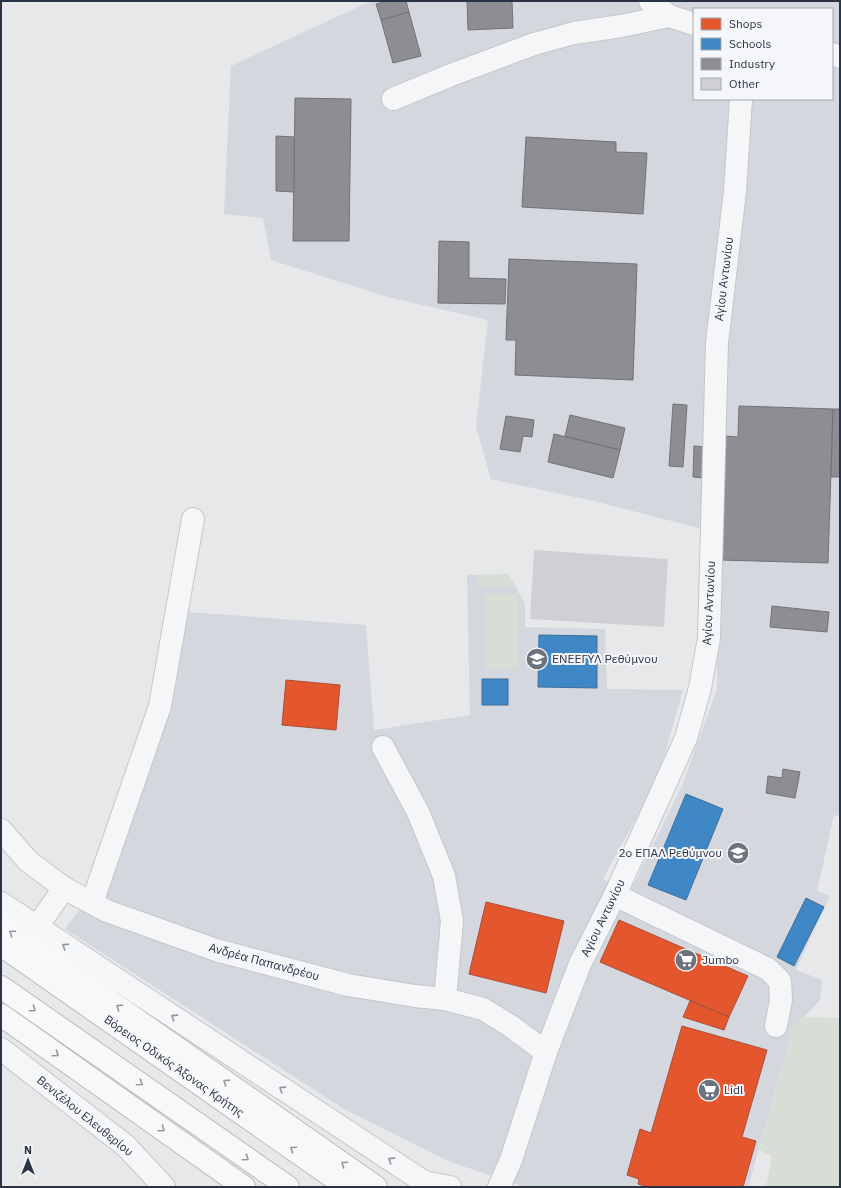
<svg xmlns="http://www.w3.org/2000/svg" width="841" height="1188" font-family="'IBM Plex Sans',sans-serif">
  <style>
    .built { fill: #d4d7dd; fill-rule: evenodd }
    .green { fill: #d6ded6 }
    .shops { fill: #e4572e; stroke: #ac4c35 }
    .schools { fill: #3f88c5; stroke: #396f9f }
    .industry { fill: #8d8d92; stroke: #70727b }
    .building { fill: #ced0d3 }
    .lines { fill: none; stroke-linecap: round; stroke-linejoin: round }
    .minor-casing { stroke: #c4c6c8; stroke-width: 24 }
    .highway-casing { stroke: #b8bbbf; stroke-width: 24 }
    .minor { stroke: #f5f6f7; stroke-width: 22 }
    .highway { stroke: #f8f8f8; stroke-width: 22 }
    .oneway { stroke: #92969e }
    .oneway2 { stroke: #90959e }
    .labels { text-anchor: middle; stroke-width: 4; stroke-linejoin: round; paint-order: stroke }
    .street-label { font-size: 12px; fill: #2b3445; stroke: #f4f6f9 }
    .poi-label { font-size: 12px; fill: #2b3445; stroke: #f4f6f9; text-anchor: start }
  </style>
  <rect width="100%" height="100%" fill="#e6e8ea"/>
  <path class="built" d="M 371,1 L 840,1 L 840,816 L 834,815 L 817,891 L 830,896 L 796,970 L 822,980 L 820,1000 L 793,1028 L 748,1187 L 524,1187 L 448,1161 L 344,1109 L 65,929 L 82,906 L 186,612 L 366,625 L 374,730 L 470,715 L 467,575 L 508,574 L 525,603 L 525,627 L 605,629 L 607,689 L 683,690 L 658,778 L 603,879 L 630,892 L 682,786 L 717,689 L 718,533 L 594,501 L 491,479 L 476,427 L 488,320 L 388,297 L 271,260 L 263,218 L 224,214 L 231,66 ZM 694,9 L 832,9 L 832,99 L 694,99 Z"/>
  <g class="green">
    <path d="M 508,574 L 516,586 L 477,586 L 477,575 Z"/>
    <rect x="485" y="594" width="33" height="74"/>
    <path d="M 803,1017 L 840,1018 L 840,1187 L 766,1187 L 772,1156 L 759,1150 L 793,1028 Z"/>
  </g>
  <g class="shops">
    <path d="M 286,680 L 340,685 L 336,730 L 282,725 Z"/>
    <path d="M 486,902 L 564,921 L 546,993 L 469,974 Z"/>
    <path d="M 619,920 L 748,976 L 729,1017 L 600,962 Z"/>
    <path d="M 690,1001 L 729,1017 L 724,1030 L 683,1017 Z"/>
    <path d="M 682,1026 L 767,1050 L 742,1137 L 756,1141 L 743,1187 L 648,1187 L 638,1184 L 639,1179 L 627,1175 L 640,1129 L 651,1133 Z"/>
  </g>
  <g class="schools">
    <path d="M 539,635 L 597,636 L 597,688 L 538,687 Z"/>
    <rect x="482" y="679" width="26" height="26"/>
    <path d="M 686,794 L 723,809 L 686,900 L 648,885 Z"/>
    <path d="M 806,898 L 824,907 L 794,966 L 777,957 Z"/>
  </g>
  <g class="industry">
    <path d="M 387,1 L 406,1 L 409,12 L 381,20 L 376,4 Z"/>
    <path d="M 467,1 L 512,1 L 513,28 L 468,30 Z"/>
    <path d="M 409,12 L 421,56 L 393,63 L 381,20 Z"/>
    <path d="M 295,98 L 351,99 L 349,241 L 293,241 Z"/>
    <path d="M 276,136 L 294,137 L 294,192 L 276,191 Z"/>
    <path d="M 526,137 L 616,142 L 616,152 L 647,153 L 643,214 L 522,207 Z"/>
    <path d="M 439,241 L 469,242 L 469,278 L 506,279 L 505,304 L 438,303 Z"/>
    <path d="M 509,259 L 637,264 L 633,380 L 515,375 L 516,340 L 506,340 Z"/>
    <path d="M 673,404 L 687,405 L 683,467 L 669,466 Z"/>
    <path d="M 739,406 L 833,409 L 828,563 L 720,560 L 723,436 L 738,437 Z"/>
    <path d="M 833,409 L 840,409 L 840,477 L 831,477 Z"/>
    <path d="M 570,415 L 625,428 L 620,450 L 565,436 Z"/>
    <path d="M 506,416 L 534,420 L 532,437 L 523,436 L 520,452 L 500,449 Z"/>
    <path d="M 554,434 L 620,450 L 613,478 L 548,462 Z"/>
    <path d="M 694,446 L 706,447 L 704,478 L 693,477 Z"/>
    <path d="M 772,606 L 829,612 L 827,632 L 770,627 Z"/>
    <path d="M 783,769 L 800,772 L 795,798 L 766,793 L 768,776 L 782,778 Z"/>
  </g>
  <path class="building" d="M 534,550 L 668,559 L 664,627 L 530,619 Z"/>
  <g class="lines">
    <g class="minor-casing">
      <g id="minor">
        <path d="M 650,1 L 669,16"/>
        <path d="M 832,54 L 840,57"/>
        <path d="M 393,99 L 451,75 L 534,44 L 574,33 L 621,26 L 669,16 L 694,24"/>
        <path d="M 383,747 L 418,812 L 444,876 L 452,921 L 445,999"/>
        <path d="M 1,830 L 28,861 L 64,888 L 107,911 L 216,950 L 348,985 L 415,996 L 445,999 L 483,1009 L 509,1025 L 546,1052"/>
        <path d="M 615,895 L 768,969 L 780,981 L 781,1000 L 776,1026"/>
        <path d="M 1,903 L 424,1182 L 429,1187"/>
        <path d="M 92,903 L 160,706 L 193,519"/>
        <path d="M 37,927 L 64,888"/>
        <path d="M 1,1049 L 126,1146 L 164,1187"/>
        <path d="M 424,1182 L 450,1187"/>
        <path d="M 499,1187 L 511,1160 L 546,1052 L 580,964 L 615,895 L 686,738 L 700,688 L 709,638 L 717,343 L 735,191 L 741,99"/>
      </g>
    </g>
    <g class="highway-casing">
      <g id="highway">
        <path d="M 1,925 L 273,1115 L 376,1187"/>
        <path d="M 1,945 L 347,1187"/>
        <path d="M 1,987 L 288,1187"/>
        <path d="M 1,1015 L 244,1187"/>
      </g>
    </g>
    <use href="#minor" class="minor"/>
    <use href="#highway" class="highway"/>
  </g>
  <defs><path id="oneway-chevron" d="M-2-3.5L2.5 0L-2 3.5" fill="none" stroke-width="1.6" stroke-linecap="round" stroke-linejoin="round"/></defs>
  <g class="oneway">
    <use href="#oneway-chevron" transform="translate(12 933) rotate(-145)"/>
    <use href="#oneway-chevron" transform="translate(119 1007) rotate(-145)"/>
    <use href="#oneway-chevron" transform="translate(33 1009) rotate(35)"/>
    <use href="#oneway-chevron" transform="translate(56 1054) rotate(35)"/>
    <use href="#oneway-chevron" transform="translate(226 1082) rotate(-145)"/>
    <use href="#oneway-chevron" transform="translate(140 1083) rotate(35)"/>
    <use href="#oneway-chevron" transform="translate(162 1129) rotate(35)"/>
    <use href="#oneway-chevron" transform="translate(293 1149) rotate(-145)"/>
    <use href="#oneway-chevron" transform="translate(246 1158) rotate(35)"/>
    <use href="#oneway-chevron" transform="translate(344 1164) rotate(-145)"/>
  </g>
  <g class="oneway2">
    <use href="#oneway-chevron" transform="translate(65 946) rotate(-146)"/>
    <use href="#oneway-chevron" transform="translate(174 1017) rotate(-147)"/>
    <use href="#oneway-chevron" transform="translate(282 1089) rotate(-147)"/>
    <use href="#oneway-chevron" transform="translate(391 1160) rotate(-147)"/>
  </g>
  <defs>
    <g id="school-disc" transform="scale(1.15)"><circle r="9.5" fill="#6c737f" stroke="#f4f6f9"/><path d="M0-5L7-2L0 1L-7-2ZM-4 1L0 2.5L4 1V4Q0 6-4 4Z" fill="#fff"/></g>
    <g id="supermarket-disc" transform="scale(1.15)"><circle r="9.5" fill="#6c737f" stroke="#f4f6f9"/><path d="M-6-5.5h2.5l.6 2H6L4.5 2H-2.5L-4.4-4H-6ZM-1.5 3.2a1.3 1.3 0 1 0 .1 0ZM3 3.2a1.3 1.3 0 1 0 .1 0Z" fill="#fff"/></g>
  </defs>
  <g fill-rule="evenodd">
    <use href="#school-disc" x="537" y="659"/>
    <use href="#school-disc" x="738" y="853"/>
    <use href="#supermarket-disc" x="686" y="960"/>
    <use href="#supermarket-disc" x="709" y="1090"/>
  </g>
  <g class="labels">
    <g class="street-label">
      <text transform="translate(724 279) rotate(-83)" y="4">Αγίου Αντωνίου</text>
      <text transform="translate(709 603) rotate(-87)" y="4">Αγίου Αντωνίου</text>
      <text transform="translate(603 918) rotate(-64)" y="4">Αγίου Αντωνίου</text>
      <text transform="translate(264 962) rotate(15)" y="4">Ανδρέα Παπανδρέου</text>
      <text transform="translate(174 1066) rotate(35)" y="4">Βόρειος Οδικός Άξονας Κρήτης</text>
      <text transform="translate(85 1116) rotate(39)" y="4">Βενιζέλου Ελευθερίου</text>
    </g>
    <g class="poi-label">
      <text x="552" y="663">ΕΝΕΕΓΥΛ Ρεθύμνου</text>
      <text x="722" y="857" text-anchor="end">2ο ΕΠΑΛ Ρεθύμνου</text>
      <text x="702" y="964">Jumbo</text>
      <text x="724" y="1094">Lidl</text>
    </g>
  </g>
  <rect width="841" height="1188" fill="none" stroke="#2b3445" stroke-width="4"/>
  <rect x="693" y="8" width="140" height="92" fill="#f4f6f9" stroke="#a4a8b1"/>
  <rect x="701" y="18" width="20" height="12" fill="#e4572e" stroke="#a4a8b1"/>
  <text x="729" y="28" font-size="12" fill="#2b3445">Shops</text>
  <rect x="701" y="38" width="20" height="12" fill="#3f88c5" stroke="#a4a8b1"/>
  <text x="729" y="48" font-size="12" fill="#2b3445">Schools</text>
  <rect x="701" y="58" width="20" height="12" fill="#8d8d92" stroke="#a4a8b1"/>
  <text x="729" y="68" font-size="12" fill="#2b3445">Industry</text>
  <rect x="701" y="78" width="20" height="12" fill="#ced0d3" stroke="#a4a8b1"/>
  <text x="729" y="88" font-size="12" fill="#2b3445">Other</text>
  <g transform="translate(28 1160)" stroke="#f4f6f9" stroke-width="3" paint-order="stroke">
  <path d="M0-3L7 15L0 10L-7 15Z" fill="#2b3445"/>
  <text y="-6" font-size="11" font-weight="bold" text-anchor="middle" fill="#2b3445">N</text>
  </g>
</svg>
